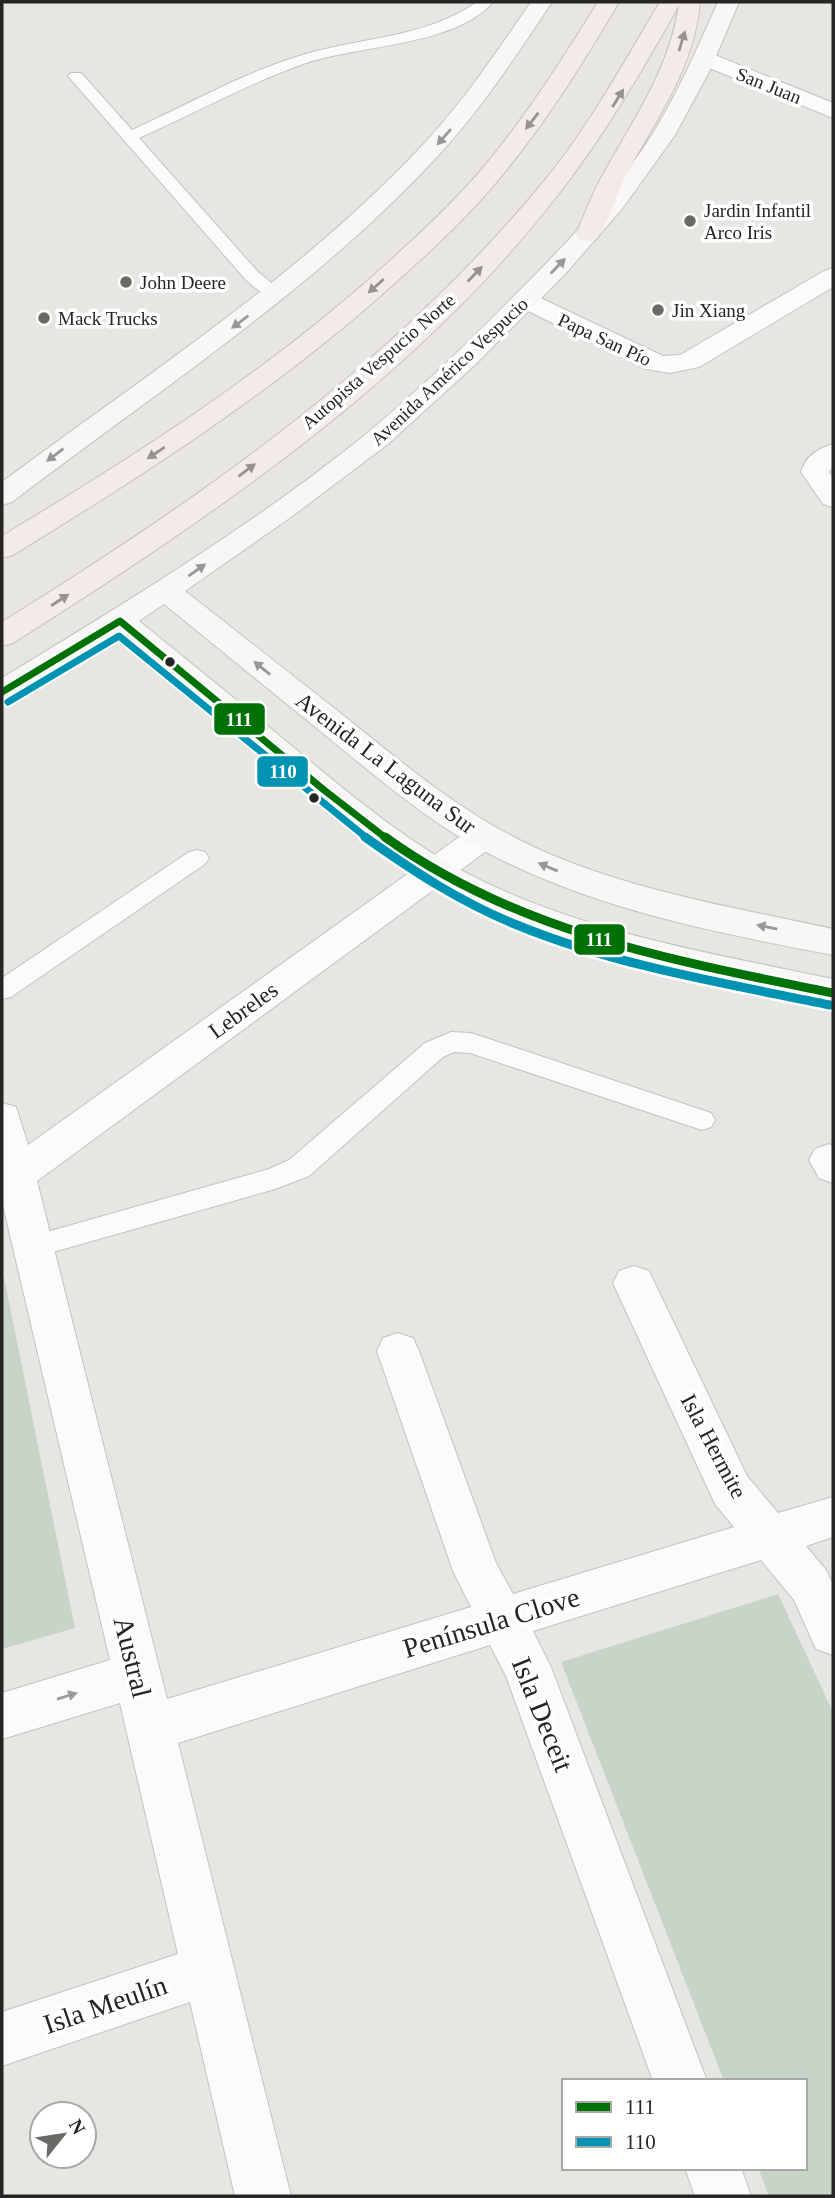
<svg xmlns="http://www.w3.org/2000/svg" width="835" height="2198" font-family="Georgia,serif">
  <style>
    .green { fill: #c8d4c7 }
    .lines { fill: none; stroke-linecap: round; stroke-linejoin: round }
    .lane-casing { stroke: #c4c3c0; stroke-width: 2 }
    .street-casing { stroke: #c4c3c0; stroke-width: 2 }
    .secondary-casing { stroke: #c4c3c0; stroke-width: 2 }
    .highway-casing { stroke: #c3c2c0; stroke-width: 2 }
    .lane { fill: #fbfbfb; fill-rule: evenodd }
    .street { fill: #fbfbfb; fill-rule: evenodd }
    .secondary { fill: #f9f7f6; fill-rule: evenodd }
    .highway { fill: #f2ebe9; fill-rule: evenodd }
    .bus-1-far1-casing { stroke: #fff; stroke-width: 11 }
    .bus-1-casing { stroke: #fff; stroke-width: 14 }
    .bus-2-far1-casing { stroke: #fff; stroke-width: 11 }
    .bus-2-casing { stroke: #fff; stroke-width: 14 }
    .bus-1-far1 { stroke: #007106; stroke-width: 7 }
    .bus-1 { stroke: #007106; stroke-width: 9 }
    .bus-2-far1 { stroke: #0093b3; stroke-width: 7 }
    .bus-2 { stroke: #0093b3; stroke-width: 9 }
    .oneway { fill: #969290 }
    .oneway2 { fill: #9a9897 }
    .oneway3 { fill: #9b9b9a }
    .poi-dot { fill: #6a6966; stroke: #fff; stroke-width: 2.5 }
    .bus-dot { fill: #262523; stroke: #fff; stroke-width: 2.5 }
    .labels { text-anchor: middle; stroke-width: 7; stroke-linejoin: round; paint-order: stroke }
    .far-street-label { font-size: 19px; fill: #262523; stroke: #fff }
    .far-poi-label { font-size: 19px; fill: #262523; stroke: #fff; text-anchor: start }
    .street-label { font-size: 23px; fill: #262523; stroke: #fff }
    .near-street-label { font-size: 28px; fill: #262523; stroke: #fff }
    .line-badge { stroke: #fff; stroke-width: 2.5 }
    .badge-label { font-size: 19px; text-anchor: middle; font-weight: bold; fill: #fff }
  </style>
  <rect width="100%" height="100%" fill="#e7e6e2"/>
  <g class="green">
    <path d="M 2,1268 L 75,1628 L 2,1649 Z"/>
    <path d="M 778,1594 L 833,1712 L 833,2196 L 769,2196 L 758,2168 L 805,2168 L 805,2081 L 724,2081 L 561,1662 Z"/>
  </g>
  <g class="lines">
    <g class="lane-casing">
      <g id="lane">
        <path d="M 477,2 L 493,2 C 455,46 359,45 306,63 C 249,83 195,113 139,138 L 258,272 L 281,291 L 284,295 L 275,300 L 269,299 L 246,280 L 68,76 L 71,73 L 81,73 L 132,130 C 187,105 241,74 299,56 C 359,37 424,39 477,2 Z"/>
        <path d="M 197,850 L 205,852 L 209,858 L 205,864 L 11,997 L 2,999 L 2,978 L 189,852 Z"/>
        <path d="M 451,1032 L 471,1033 L 711,1113 L 715,1120 L 711,1127 L 702,1130 L 470,1053 L 454,1052 L 443,1057 L 309,1176 L 275,1189 L 32,1258 L 22,1255 L 18,1247 L 22,1239 L 269,1169 L 289,1160 L 425,1043 Z"/>
      </g>
    </g>
    <g class="street-casing">
      <g id="street">
        <path d="M 705,51 L 833,103 L 833,118 L 697,63 L 694,58 L 697,53 Z"/>
        <path d="M 833,268 L 833,287 L 699,367 L 670,373 L 646,369 L 516,305 L 512,300 L 516,295 L 525,292 L 534,295 L 663,356 L 680,355 L 824,271 Z"/>
        <path d="M 833,444 L 833,466 L 829,472 L 833,478 L 833,507 L 823,504 L 801,472 C 805,457 818,448 833,444 Z"/>
        <path d="M 484,824 L 496,828 L 501,836 L 496,844 L 37,1181 L 167,1699 L 471,1607 L 453,1571 L 377,1351 L 383,1338 L 398,1333 L 413,1338 L 419,1351 L 496,1563 L 513,1594 L 734,1527 L 715,1504 L 613,1283 L 619,1271 L 634,1266 L 649,1271 L 747,1476 L 778,1513 L 833,1497 L 833,1537 L 806,1546 L 826,1570 L 833,1584 L 833,1655 L 816,1649 L 794,1600 L 761,1560 L 533,1631 L 551,1667 L 707,2081 L 653,2081 L 506,1676 L 490,1645 L 178,1743 L 291,2196 L 235,2196 L 190,2002 L 2,2066 L 2,2012 L 178,1954 L 120,1703 L 2,1739 L 2,1693 L 110,1660 L 2,1201 L 2,1103 L 16,1107 L 28,1145 L 472,828 Z"/>
        <path d="M 829,1144 L 833,1146 L 833,1183 L 819,1178 L 809,1160 L 815,1149 Z"/>
        <path d="M 685,2168 L 741,2168 L 751,2196 L 695,2196 Z"/>
      </g>
    </g>
    <g class="secondary-casing">
      <g id="secondary">
        <path d="M 531,2 L 552,2 C 516,56 480,111 435,159 C 311,292 156,392 12,502 L 2,505 L 2,482 C 144,376 296,279 419,149 C 462,104 496,53 531,2 Z"/>
        <path d="M 718,2 L 739,2 L 710,70 L 675,135 L 622,209 L 566,273 L 476,364 L 388,444 L 291,517 L 185,591 C 239,633 293,676 348,719 C 407,767 466,816 536,848 C 630,891 733,907 833,929 L 833,955 C 717,933 594,909 488,853 C 428,822 377,777 325,735 C 271,691 218,648 164,604 L 139,621 C 188,661 238,701 287,742 C 352,796 417,852 495,887 C 603,936 719,955 833,979 L 833,1007 C 693,977 550,951 424,880 C 368,849 320,805 272,764 C 221,721 169,678 117,635 L 13,699 L 2,702 L 2,678 C 122,605 244,531 355,443 C 411,398 464,347 514,296 C 564,246 614,194 652,135 C 678,93 698,47 718,2 Z"/>
      </g>
    </g>
    <g class="highway-casing">
      <g id="highway">
        <path d="M 598,2 L 619,2 C 583,63 549,118 504,173 C 472,213 434,248 396,282 C 279,388 147,473 13,555 L 2,558 L 2,536 C 132,458 260,376 374,275 C 413,240 453,204 487,163 C 529,112 563,58 598,2 Z"/>
        <path d="M 660,2 L 700,2 C 695,67 656,119 626,175 C 616,196 610,220 597,239 L 588,241 L 579,239 L 576,234 C 585,213 593,191 605,171 C 635,117 670,67 679,5 C 641,73 602,139 554,200 C 409,385 209,518 13,643 L 2,646 L 2,622 C 197,501 386,369 535,192 C 585,134 621,67 660,2 Z"/>
      </g>
    </g>
    <use href="#lane" class="lane"/>
    <use href="#street" class="street"/>
    <use href="#secondary" class="secondary"/>
    <use href="#highway" class="highway"/>
    <g class="bus-1-far1-casing">
      <path id="bus-1-far1" d="M 2,692 L 120,621 L 324,790 L 387,839"/>
    </g>
    <g class="bus-1-casing">
      <path id="bus-1" d="M 385,837 C 518,933 676,961 833,993"/>
    </g>
    <g class="bus-2-far1-casing">
      <path id="bus-2-far1" d="M 8,702 L 119,636 L 368,839"/>
    </g>
    <g class="bus-2-casing">
      <path id="bus-2" d="M 365,837 C 413,871 462,903 517,925 C 617,966 724,983 830,1005"/>
    </g>
    <use href="#bus-1-far1" class="bus-1-far1"/>
    <use href="#bus-1" class="bus-1"/>
    <use href="#bus-2-far1" class="bus-2-far1"/>
    <use href="#bus-2" class="bus-2"/>
  </g>
  <defs><path id="oneway-solid" d="M-6-.8H1V-3.2L6.5 0L1 3.2V.8H-6Z" transform="scale(1.75)"/></defs>
  <g class="oneway">
    <use href="#oneway-solid" transform="translate(682 41) rotate(-73)"/>
    <use href="#oneway-solid" transform="translate(618 98) rotate(-58)"/>
    <use href="#oneway-solid" transform="translate(532 121) rotate(128)"/>
    <use href="#oneway-solid" transform="translate(475 274) rotate(-46)"/>
    <use href="#oneway-solid" transform="translate(376 286) rotate(138)"/>
    <use href="#oneway-solid" transform="translate(156 453) rotate(146)"/>
    <use href="#oneway-solid" transform="translate(247 470) rotate(-37)"/>
    <use href="#oneway-solid" transform="translate(60 600) rotate(-33)"/>
  </g>
  <g class="oneway2">
    <use href="#oneway-solid" transform="translate(444 137) rotate(131)"/>
    <use href="#oneway-solid" transform="translate(558 266) rotate(-46)"/>
    <use href="#oneway-solid" transform="translate(240 322) rotate(143)"/>
    <use href="#oneway-solid" transform="translate(55 455) rotate(143)"/>
    <use href="#oneway-solid" transform="translate(197 570) rotate(-35)"/>
    <use href="#oneway-solid" transform="translate(262 668) rotate(-141)"/>
    <use href="#oneway-solid" transform="translate(548 867) rotate(-157)"/>
    <use href="#oneway-solid" transform="translate(767 927) rotate(-168)"/>
  </g>
  <use class="oneway3" href="#oneway-solid" transform="translate(67 1696) rotate(-17)"/>
  <g class="poi-dot">
    <circle cx="690" cy="221" r="7"/>
    <circle cx="126" cy="282" r="7"/>
    <circle cx="658" cy="310" r="7"/>
    <circle cx="44" cy="318" r="7"/>
  </g>
  <g class="bus-dot">
    <circle cx="170" cy="662" r="6"/>
    <circle cx="314" cy="798" r="6"/>
  </g>
  <g class="labels">
    <g class="far-street-label">
      <text transform="translate(769 85) rotate(22)" y="7">San Juan</text>
      <text transform="translate(605 339) rotate(25)" y="7">Papa San Pío</text>
      <text transform="translate(378 361) rotate(-41)" y="7">Autopista Vespucio Norte</text>
      <text transform="translate(449 371) rotate(-43)" y="7">Avenida Américo Vespucio</text>
    </g>
    <g class="far-poi-label">
      <text x="704" y="217">Jardin Infantil<tspan x="704" dy="22">Arco Iris</tspan></text>
      <text x="140" y="289">John Deere</text>
      <text x="672" y="317">Jin Xiang</text>
      <text x="58" y="325">Mack Trucks</text>
    </g>
    <g class="street-label">
      <text transform="translate(386 763) rotate(37)" y="8">Avenida La Laguna Sur</text>
      <text transform="translate(243 1010) rotate(-36)" y="8">Lebreles</text>
      <text transform="translate(714 1446) rotate(62)" y="8">Isla Hermite</text>
    </g>
    <g class="near-street-label">
      <text transform="translate(491 1622) rotate(-17)" y="10">Península Clove</text>
      <text transform="translate(133 1657) rotate(76)" y="10">Austral</text>
      <text transform="translate(543 1714) rotate(68)" y="10">Isla Deceit</text>
      <text transform="translate(105 2004) rotate(-19)" y="10">Isla Meulín</text>
    </g>
  </g>
  <g class="line-badge">
    <rect x="213" y="702" width="53" height="34" rx="7" fill="#007106"/>
    <rect x="256" y="755" width="53" height="33" rx="7" fill="#0093b3"/>
    <rect x="573" y="923" width="53" height="33" rx="7" fill="#007106"/>
  </g>
  <g class="badge-label">
    <text x="239" y="726">111</text>
    <text x="283" y="778">110</text>
    <text x="599" y="946">111</text>
  </g>
  <rect width="835" height="2198" fill="none" stroke="#262523" stroke-width="7"/>
  <rect x="562" y="2079" width="245" height="91" fill="#ffffff" stroke="#a8a8a7" stroke-width="2"/>
  <rect x="576" y="2102" width="35" height="10" fill="#007106" stroke="#a8a8a7" stroke-width="2"/>
  <text x="625" y="2114" font-size="21" fill="#262523">111</text>
  <rect x="576" y="2137" width="35" height="10" fill="#0093b3" stroke="#a8a8a7" stroke-width="2"/>
  <text x="625" y="2149" font-size="21" fill="#262523">110</text>
  <g transform="translate(63 2135) rotate(60)"><circle r="33" fill="#ffffff" stroke="#a8a8a7" stroke-width="2"/>
  <path d="M0-5L12 26L0 18L-12 26Z" fill="#6a6966"/>
  <text y="-10" font-size="19" font-weight="bold" text-anchor="middle" fill="#262523">N</text>
  </g>
</svg>
